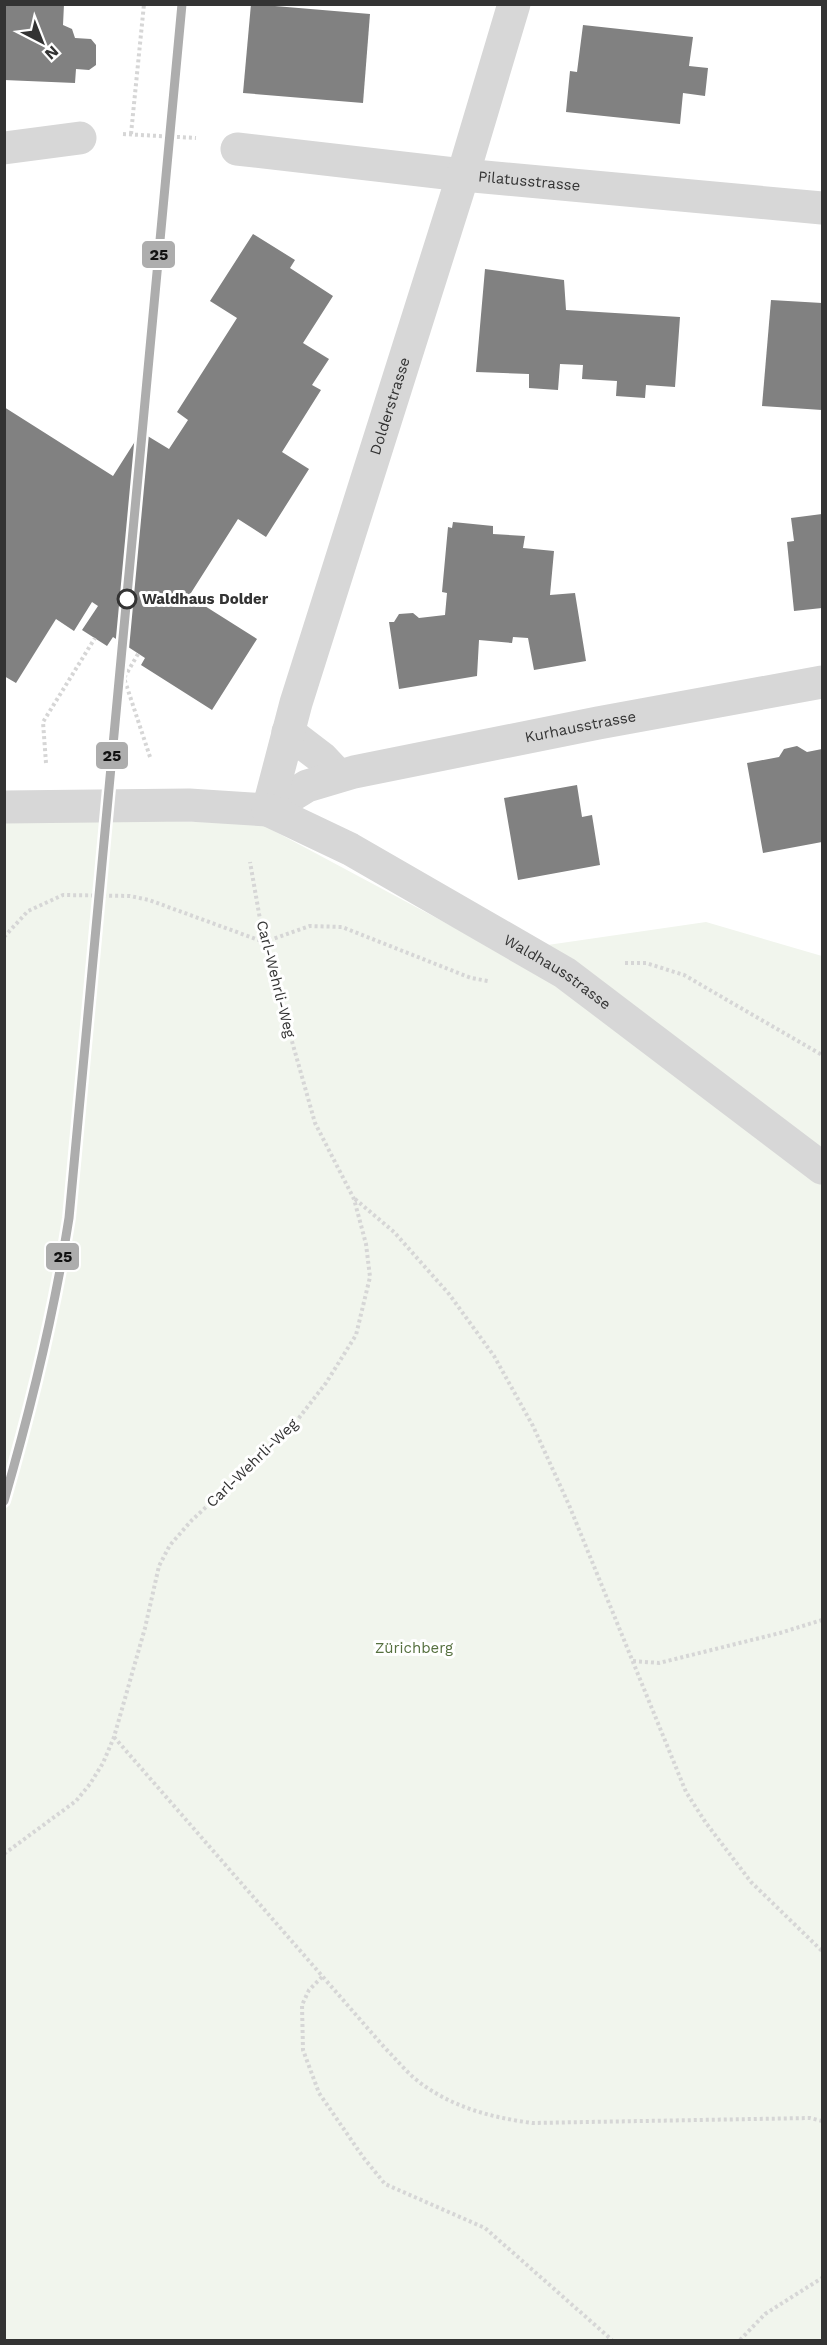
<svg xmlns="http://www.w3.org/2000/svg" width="827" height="2345" font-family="'Work Sans',sans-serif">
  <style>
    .green { fill: #f1f5ed }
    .building { fill: #818181 }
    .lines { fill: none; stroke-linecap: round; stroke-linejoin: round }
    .path { stroke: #d6d6d6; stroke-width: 4; stroke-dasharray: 3 3; stroke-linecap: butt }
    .minor { stroke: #d7d7d7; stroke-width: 33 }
    .rail-1-casing { stroke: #fff; stroke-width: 14 }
    .rail-1 { stroke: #adadad; stroke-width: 9 }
    .stop-dot { fill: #fff; stroke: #333; stroke-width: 3 }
    .labels { text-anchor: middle; stroke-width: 6; stroke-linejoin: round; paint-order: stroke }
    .street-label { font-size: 15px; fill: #333; stroke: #fff }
    .stop-label { font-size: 15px; font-weight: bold; fill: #333; stroke: #fff; text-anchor: start }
    .park-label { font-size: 15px; fill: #56703f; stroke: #fff }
    .line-badge { stroke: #fff; stroke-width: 2 }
    .pale-badge-label { font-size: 16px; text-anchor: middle; font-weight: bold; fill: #111 }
  </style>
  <rect width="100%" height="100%" fill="#fff"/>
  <path class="green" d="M 5,816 L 261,824 L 500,952 L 706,922 L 822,956 L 822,2340 L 5,2340 Z"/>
  <g class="building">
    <path d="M 4,4 L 64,4 L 63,25 L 72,29 L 75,38 L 91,39 L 96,45 L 96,65 L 89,70 L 76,69 L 75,83 L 4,80 Z"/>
    <path d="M 251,4 L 370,14 L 363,103 L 243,93 Z"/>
    <path d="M 583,25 L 693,37 L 689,66 L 708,68 L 705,96 L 683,93 L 680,124 L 566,112 L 570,71 L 577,72 Z"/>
    <path d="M 253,234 L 295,260 L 290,268 L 333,296 L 303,343 L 329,359 L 312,385 L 321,390 L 282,452 L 309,469 L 266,537 L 238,519 L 189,596 L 257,639 L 212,710 L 141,665 L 145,658 L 113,637 L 107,646 L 82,630 L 98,606 L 92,602 L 74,631 L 56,619 L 16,683 L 4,676 L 4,407 L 113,476 L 141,432 L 169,449 L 188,420 L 177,412 L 237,318 L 210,301 Z"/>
    <path d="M 485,269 L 564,280 L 566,310 L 680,317 L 675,387 L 646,385 L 645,398 L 616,396 L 617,381 L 582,379 L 583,365 L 560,364 L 558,390 L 529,388 L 529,374 L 476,372 Z"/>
    <path d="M 771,300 L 822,303 L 822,410 L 762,406 Z"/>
    <path d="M 822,514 L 822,608 L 794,611 L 787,542 L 794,541 L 791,518 Z"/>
    <path d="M 453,522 L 493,526 L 493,534 L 525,536 L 523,548 L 554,551 L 550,595 L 575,593 L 586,661 L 534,670 L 528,638 L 513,637 L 512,643 L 479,640 L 477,676 L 399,689 L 389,622 L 394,622 L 399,614 L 413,613 L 419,618 L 445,615 L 447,593 L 442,592 L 448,527 L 452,528 Z"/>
    <path d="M 797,746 L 807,752 L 822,749 L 822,842 L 763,853 L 747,763 L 779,757 L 784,749 Z"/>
    <path d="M 577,785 L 582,817 L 592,815 L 600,865 L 518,880 L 504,798 Z"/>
  </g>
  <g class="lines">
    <g class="path">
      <path d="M 123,134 L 196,138"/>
      <path d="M 131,134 L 144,4"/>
      <path d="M 138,654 L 124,678 L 150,757"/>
      <path d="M 46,763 L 43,722 L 95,638"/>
      <path d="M 4,937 L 28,911 L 63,895 L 130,896 L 149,900 L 264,942 L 310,926 L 342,927 L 471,978 L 488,981"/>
      <path d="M 625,963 L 646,963 L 684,975 L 822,1055"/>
      <path d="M 355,1199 L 394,1232 L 449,1294 L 494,1356 L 533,1426 L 569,1505 L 686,1792 L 706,1823 L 751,1882 L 822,1951"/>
      <path d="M 633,1661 L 659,1663 L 780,1633 L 822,1620"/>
      <path d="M 114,1737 L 384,2047 C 394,2057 403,2068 413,2077 C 447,2106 489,2117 532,2123 L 810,2118 L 822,2121"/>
      <path d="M 4,1854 L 76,1801 L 90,1784 L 103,1763 L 114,1737 L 145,1628 L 159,1566 L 170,1545 L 192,1520 L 288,1432 L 326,1383 L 356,1335 L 370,1277 L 366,1244 L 354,1199 L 315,1123 L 264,942 L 250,862"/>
      <path d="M 322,1977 L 309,1990 L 302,2005 L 303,2050 L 319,2093 L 363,2157 L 385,2184 L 485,2228 L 612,2340"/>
      <path d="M 740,2340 L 765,2314 L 822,2278"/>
    </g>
    <g class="minor">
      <path d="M 4,148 L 80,138"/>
      <path id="s1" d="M 237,149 L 463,175 L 822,208"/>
      <path d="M 288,732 L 322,758 L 338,775"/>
      <path id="s2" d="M 4,807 L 189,805 L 268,810 L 307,786 L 354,772 L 598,723 L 822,682"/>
      <path id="s3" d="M 268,810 L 296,703 L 463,175 L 514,4"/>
      <path id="s4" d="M 268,810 L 350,849 L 565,973 L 822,1168"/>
    </g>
    <g class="rail-1-casing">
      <path id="rail-1" d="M 4,1501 C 31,1408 54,1314 69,1218 L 182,4"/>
    </g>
    <use href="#rail-1" class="rail-1"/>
  </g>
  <circle class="stop-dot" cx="127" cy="599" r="9"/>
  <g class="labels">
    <g class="street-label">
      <text dy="5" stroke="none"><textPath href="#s1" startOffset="294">Pilatusstrasse</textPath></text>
      <text dy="5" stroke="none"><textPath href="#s3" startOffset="422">Dolderstrasse</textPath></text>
      <text dy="5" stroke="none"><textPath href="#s2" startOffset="590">Kurhausstrasse</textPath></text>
      <text dy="5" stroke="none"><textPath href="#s4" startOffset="332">Waldhausstrasse</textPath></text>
      <text transform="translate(276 979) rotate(76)" y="5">Carl-Wehrli-Weg</text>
      <text transform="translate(252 1463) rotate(-44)" y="5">Carl-Wehrli-Weg</text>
    </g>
    <g class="stop-label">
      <text x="142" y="604">Waldhaus Dolder</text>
    </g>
    <g class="park-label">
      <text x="414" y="1653">Zürichberg</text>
    </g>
  </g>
  <g class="line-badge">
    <rect x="141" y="240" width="35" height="29" rx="6" fill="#adadad"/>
    <rect x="95" y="741" width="34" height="29" rx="6" fill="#adadad"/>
    <rect x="45" y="1242" width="35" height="29" rx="6" fill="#adadad"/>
  </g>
  <g class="pale-badge-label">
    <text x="159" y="260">25</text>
    <text x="112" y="761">25</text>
    <text x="63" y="1262">25</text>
  </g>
  <rect width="827" height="2345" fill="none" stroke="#333333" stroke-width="12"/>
  <g transform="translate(42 42) rotate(138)" stroke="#ffffff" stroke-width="4.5" paint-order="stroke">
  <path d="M0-4.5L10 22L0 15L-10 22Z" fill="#333333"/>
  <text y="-9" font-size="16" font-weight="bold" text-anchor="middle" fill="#333333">N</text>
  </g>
</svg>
